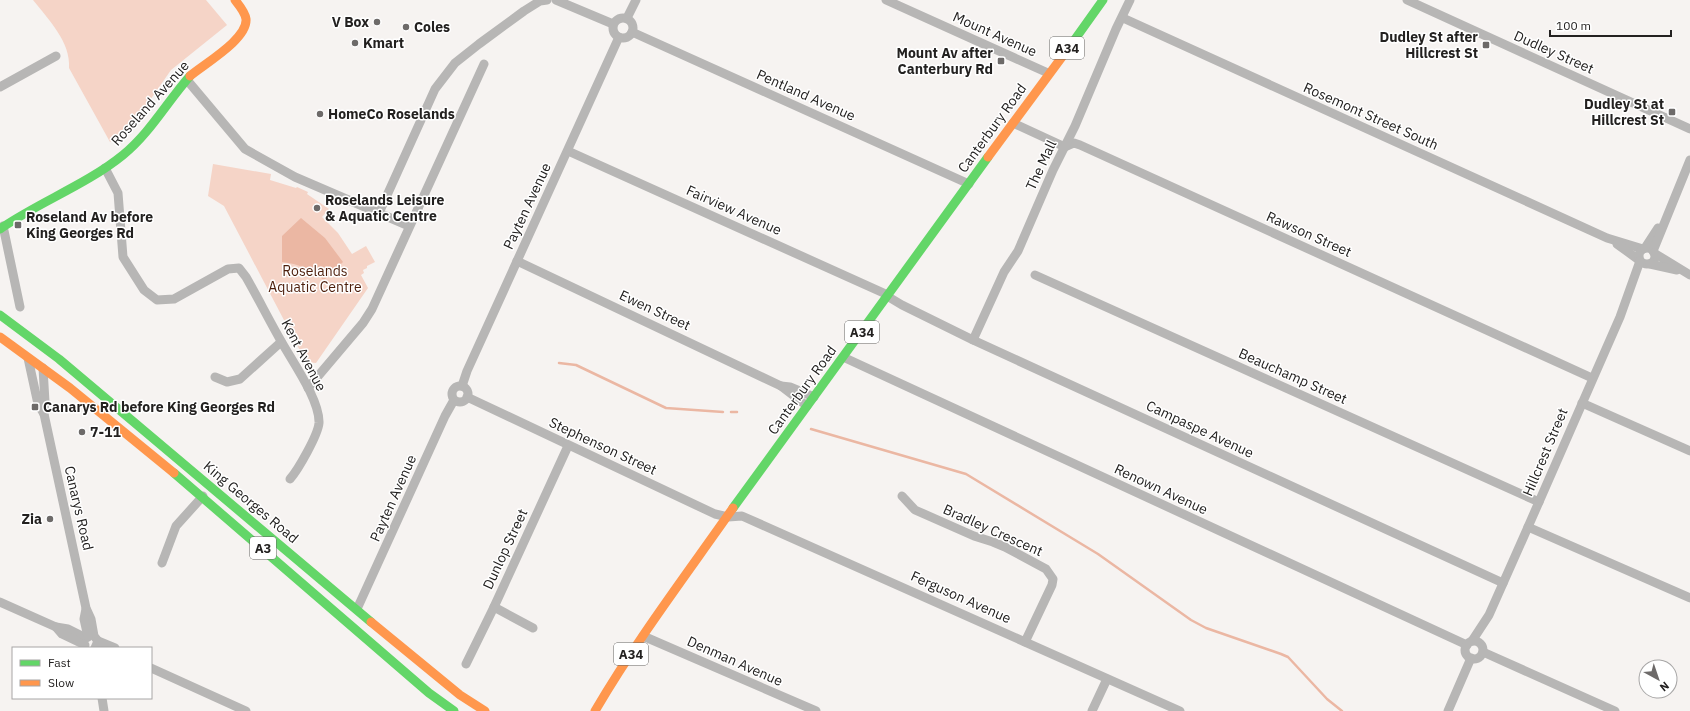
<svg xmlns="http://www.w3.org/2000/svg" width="1690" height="711" font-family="'IBM Plex Sans',sans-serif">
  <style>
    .green { fill: #f5d4c7 }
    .water { fill: #ebb7a3 }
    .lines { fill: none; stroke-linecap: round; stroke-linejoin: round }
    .stream { stroke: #ebb7a3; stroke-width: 2.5 }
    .street { stroke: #b7b6b5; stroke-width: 9 }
    .fast { stroke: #63d668; stroke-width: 9 }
    .slow { stroke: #ff974d; stroke-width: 9 }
    .poi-dot { fill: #6d6a69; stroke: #fff; stroke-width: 1.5 }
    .labels { text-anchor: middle; stroke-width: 3; stroke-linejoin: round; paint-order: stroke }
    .shield { fill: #fff; stroke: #656463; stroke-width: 1 }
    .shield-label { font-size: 13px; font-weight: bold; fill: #232120 }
    .poi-label { font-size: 14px; font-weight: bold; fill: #232120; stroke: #fff; text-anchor: start }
    .street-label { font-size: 14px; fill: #232120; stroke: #fff }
    .park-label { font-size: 14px; fill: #4c1e0b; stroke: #fff }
  </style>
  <rect width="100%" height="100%" fill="#f6f3f1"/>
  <g class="green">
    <path d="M 33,0 L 206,0 L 227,25 L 171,70 L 132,126 L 110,142 L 69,68 C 71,42 48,19 33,0 Z"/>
    <path d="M 213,164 L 271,174 L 270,180 L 296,188 L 297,187 L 308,192 L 307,194 L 329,209 L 322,217 L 338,233 L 352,254 L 366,246 L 375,262 L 367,266 L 367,268 L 363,270 L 364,273 L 361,275 L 368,288 L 316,363 L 306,362 L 224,206 L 208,196 Z"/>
  </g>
  <path class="water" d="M 301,218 L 325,238 L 343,262 L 324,280 C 310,269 299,264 282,262 L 282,236 Z"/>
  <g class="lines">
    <g class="stream">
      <path d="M 559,363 L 576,365 L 666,408 L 723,412"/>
      <path d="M 731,412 L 737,412"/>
      <path d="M 811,429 L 966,474 L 1098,554 L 1191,620 L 1206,628 L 1281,654 L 1288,657 L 1327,699 L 1342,711"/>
    </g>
    <g class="street">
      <path d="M 556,0 L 613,24"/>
      <path d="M 886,0 L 1048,73"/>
      <path d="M 1407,0 L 1690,129"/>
      <circle cx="623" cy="28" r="10"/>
      <path d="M 627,18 L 636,0"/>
      <path d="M 1123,18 L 1607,238 L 1643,249"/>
      <path d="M 632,32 L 969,184"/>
      <path d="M 187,80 L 245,149 L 295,177 L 409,226"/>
      <path d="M 0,87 L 56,56"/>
      <path d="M 1013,123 L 1065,147 L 1074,143 L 1080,145 L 1592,378"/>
      <path d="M 568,151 L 888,295"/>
      <path d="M 105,168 L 118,193 L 123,257 L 144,290 L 157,300 L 174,299 L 228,269 L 239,268 L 246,277 C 258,298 269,320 281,341 C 292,361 320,400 319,423 C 318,435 298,470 290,479"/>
      <path d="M 379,213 L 435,89 L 455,63 L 479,44 L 524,11 L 540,1 L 547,0"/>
      <path d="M 3,226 L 20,307"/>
      <path d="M 1617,244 L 1639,260"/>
      <circle cx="1647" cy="256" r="8"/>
      <path d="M 1645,248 L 1658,228"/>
      <path d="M 1653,251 L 1690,160"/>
      <path d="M 1654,253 L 1690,275"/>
      <path d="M 517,261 L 781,386 L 807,406"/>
      <path d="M 1650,264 L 1677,270"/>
      <path d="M 1035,275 L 1539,502"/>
      <path d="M 887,296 L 902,305 L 973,340 L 1503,583"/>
      <path d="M 973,340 L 1004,272 L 1018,251 L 1053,170 L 1075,126 L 1116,29 L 1130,0"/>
      <path d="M 843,357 L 1467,645"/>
      <path d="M 28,358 L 38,404 L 44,414"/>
      <path d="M 43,368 L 45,402 L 44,414 L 86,608 L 91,619 L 94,636 L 98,641 L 95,648"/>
      <path d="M 215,377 L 227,382 L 240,379 L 281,342"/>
      <path d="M 462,386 L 467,371 L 619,37"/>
      <path d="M 781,386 L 790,387 L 814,397"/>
      <circle cx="460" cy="394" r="8"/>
      <path d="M 308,388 L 363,323 L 372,309 L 484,64"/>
      <path d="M 467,397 L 715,514 L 728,517 L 742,516 L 1180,711"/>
      <path d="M 1582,403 L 1690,451"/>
      <path d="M 902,496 L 915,510 L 974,536 L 993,542 L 1005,547 L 1046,569 L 1053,579 L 1052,585 L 1025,642"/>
      <path d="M 1528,527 L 1690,598"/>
      <path d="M 162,563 L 176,526 L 203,496"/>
      <path d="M 0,602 L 56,627 L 68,629 L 86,638"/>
      <path d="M 494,607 L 533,628"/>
      <path d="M 86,609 L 84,619 L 88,637"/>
      <path d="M 357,609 L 445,416 L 454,400"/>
      <path d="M 56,627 L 62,634 L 85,645"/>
      <path d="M 643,636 L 816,711"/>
      <path d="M 98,641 L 115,648"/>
      <path d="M 1472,641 L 1489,615 L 1528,527 L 1620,317 L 1640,261"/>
      <circle cx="1474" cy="650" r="9"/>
      <path d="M 1483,652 L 1615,711"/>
      <path d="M 466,664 L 494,607 L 568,446"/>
      <path d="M 151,668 L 246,711"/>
      <path d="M 102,698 L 104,711"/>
      <path d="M 1092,711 L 1107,679"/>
      <path d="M 1448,711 L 1471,658"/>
    </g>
    <g class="fast">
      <path d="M 1073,42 L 1103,0"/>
      <path d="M 0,229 C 39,202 86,185 123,155 C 150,133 167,102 190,76"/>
      <path d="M 0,315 L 59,359 L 371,622"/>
      <path d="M 174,473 L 429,693 L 454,711"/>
      <path d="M 733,508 L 988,157"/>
    </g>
    <g class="slow">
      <path d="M 190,76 C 204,64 248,39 246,19 C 245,12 239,5 235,0"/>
      <path d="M 988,157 L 1073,42"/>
      <path d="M 0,337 L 70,388 L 174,473"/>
      <path d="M 371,622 L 460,695 L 485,711"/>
      <path d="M 595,711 C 636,641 686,575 733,508"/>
    </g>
  </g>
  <g class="poi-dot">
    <circle cx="377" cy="22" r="4"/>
    <circle cx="406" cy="27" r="4"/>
    <circle cx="355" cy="43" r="4"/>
    <rect x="1482" y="41" width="8" height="8" rx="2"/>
    <rect x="997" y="57" width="8" height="8" rx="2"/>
    <rect x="1668" y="108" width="8" height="8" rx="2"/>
    <circle cx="320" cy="114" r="4"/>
    <circle cx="317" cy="208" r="4"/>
    <rect x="14" y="221" width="8" height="8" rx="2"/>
    <rect x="31" y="403" width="8" height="8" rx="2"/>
    <circle cx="82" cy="432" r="4"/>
    <circle cx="50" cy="519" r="4"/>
  </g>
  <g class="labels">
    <g class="shield">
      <rect x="1050" y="37" width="34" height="22" rx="3"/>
      <rect x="845" y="321" width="34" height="22" rx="3"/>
      <rect x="250" y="537" width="26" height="22" rx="3"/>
      <rect x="614" y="643" width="34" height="22" rx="3"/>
    </g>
    <g class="shield-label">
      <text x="1067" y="53">A34</text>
      <text x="862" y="337">A34</text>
      <text x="263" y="553">A3</text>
      <text x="631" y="659">A34</text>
    </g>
    <g class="poi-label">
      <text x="369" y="27" text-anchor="end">V Box</text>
      <text x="414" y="32">Coles</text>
      <text x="1478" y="42" text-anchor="end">Dudley St after<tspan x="1478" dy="16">Hillcrest St</tspan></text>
      <text x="363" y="48">Kmart</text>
      <text x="993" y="58" text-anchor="end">Mount Av after<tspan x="993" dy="16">Canterbury Rd</tspan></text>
      <text x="1664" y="109" text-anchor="end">Dudley St at<tspan x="1664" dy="16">Hillcrest St</tspan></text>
      <text x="328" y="119">HomeCo Roselands</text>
      <text x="325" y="205">Roselands Leisure<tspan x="325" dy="16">&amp; Aquatic Centre</tspan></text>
      <text x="26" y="222">Roseland Av before<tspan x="26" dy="16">King Georges Rd</tspan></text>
      <text x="43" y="412">Canarys Rd before King Georges Rd</text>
      <text x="90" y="437">7-11</text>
      <text x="42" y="524" text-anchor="end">Zia</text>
    </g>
    <g class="street-label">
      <text transform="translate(995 34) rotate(24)" y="5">Mount Avenue</text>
      <text transform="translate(1554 52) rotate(24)" y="5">Dudley Street</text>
      <text transform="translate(806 95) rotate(24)" y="5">Pentland Avenue</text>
      <text transform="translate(150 103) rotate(-48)" y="5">Roseland Avenue</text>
      <text transform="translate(1371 116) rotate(24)" y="5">Rosemont Street South</text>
      <text transform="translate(992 128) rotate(-54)" y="5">Canterbury Road</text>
      <text transform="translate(1041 165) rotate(-65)" y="5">The Mall</text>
      <text transform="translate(527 206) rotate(-65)" y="5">Payten Avenue</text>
      <text transform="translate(734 210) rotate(24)" y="5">Fairview Avenue</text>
      <text transform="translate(1309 234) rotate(24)" y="5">Rawson Street</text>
      <text transform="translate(655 310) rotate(25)" y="5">Ewen Street</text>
      <text transform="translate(304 355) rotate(62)" y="5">Kent Avenue</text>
      <text transform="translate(1293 376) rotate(24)" y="5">Beauchamp Street</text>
      <text transform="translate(802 390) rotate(-54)" y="5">Canterbury Road</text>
      <text transform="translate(1200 429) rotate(25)" y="5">Campaspe Avenue</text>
      <text transform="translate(603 446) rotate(25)" y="5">Stephenson Street</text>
      <text transform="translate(1545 452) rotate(-67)" y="5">Hillcrest Street</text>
      <text transform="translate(1161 489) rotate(25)" y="5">Renown Avenue</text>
      <text transform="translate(393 498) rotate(-66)" y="5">Payten Avenue</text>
      <text transform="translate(251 502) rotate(40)" y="5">King Georges Road</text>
      <text transform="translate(79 508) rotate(77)" y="5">Canarys Road</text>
      <text transform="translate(993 530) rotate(24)" y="5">Bradley Crescent</text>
      <text transform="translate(505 549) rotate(-65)" y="5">Dunlop Street</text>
      <text transform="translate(961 597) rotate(24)" y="5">Ferguson Avenue</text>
      <text transform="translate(735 661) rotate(24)" y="5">Denman Avenue</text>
    </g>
    <g class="park-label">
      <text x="315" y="276">Roselands<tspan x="315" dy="16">Aquatic Centre</tspan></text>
    </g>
  </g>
  <rect x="12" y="647" width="140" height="52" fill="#ffffff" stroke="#a7a6a6"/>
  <rect x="20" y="660" width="20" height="6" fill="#63d668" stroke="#a7a6a6"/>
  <text x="48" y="667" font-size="12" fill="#232120">Fast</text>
  <rect x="20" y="680" width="20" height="6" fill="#ff974d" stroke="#a7a6a6"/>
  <text x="48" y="687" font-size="12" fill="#232120">Slow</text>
  <g transform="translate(1658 679) rotate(140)"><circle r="19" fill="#ffffff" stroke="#a7a6a6"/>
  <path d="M0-3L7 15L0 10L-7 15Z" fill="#6d6a69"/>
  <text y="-6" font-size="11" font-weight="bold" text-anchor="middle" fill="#232120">N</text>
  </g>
  <path d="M1550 30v6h121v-6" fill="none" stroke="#232120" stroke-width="2"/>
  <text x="1556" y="30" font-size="12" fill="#232120" stroke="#ffffff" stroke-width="3" paint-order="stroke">100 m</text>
</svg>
